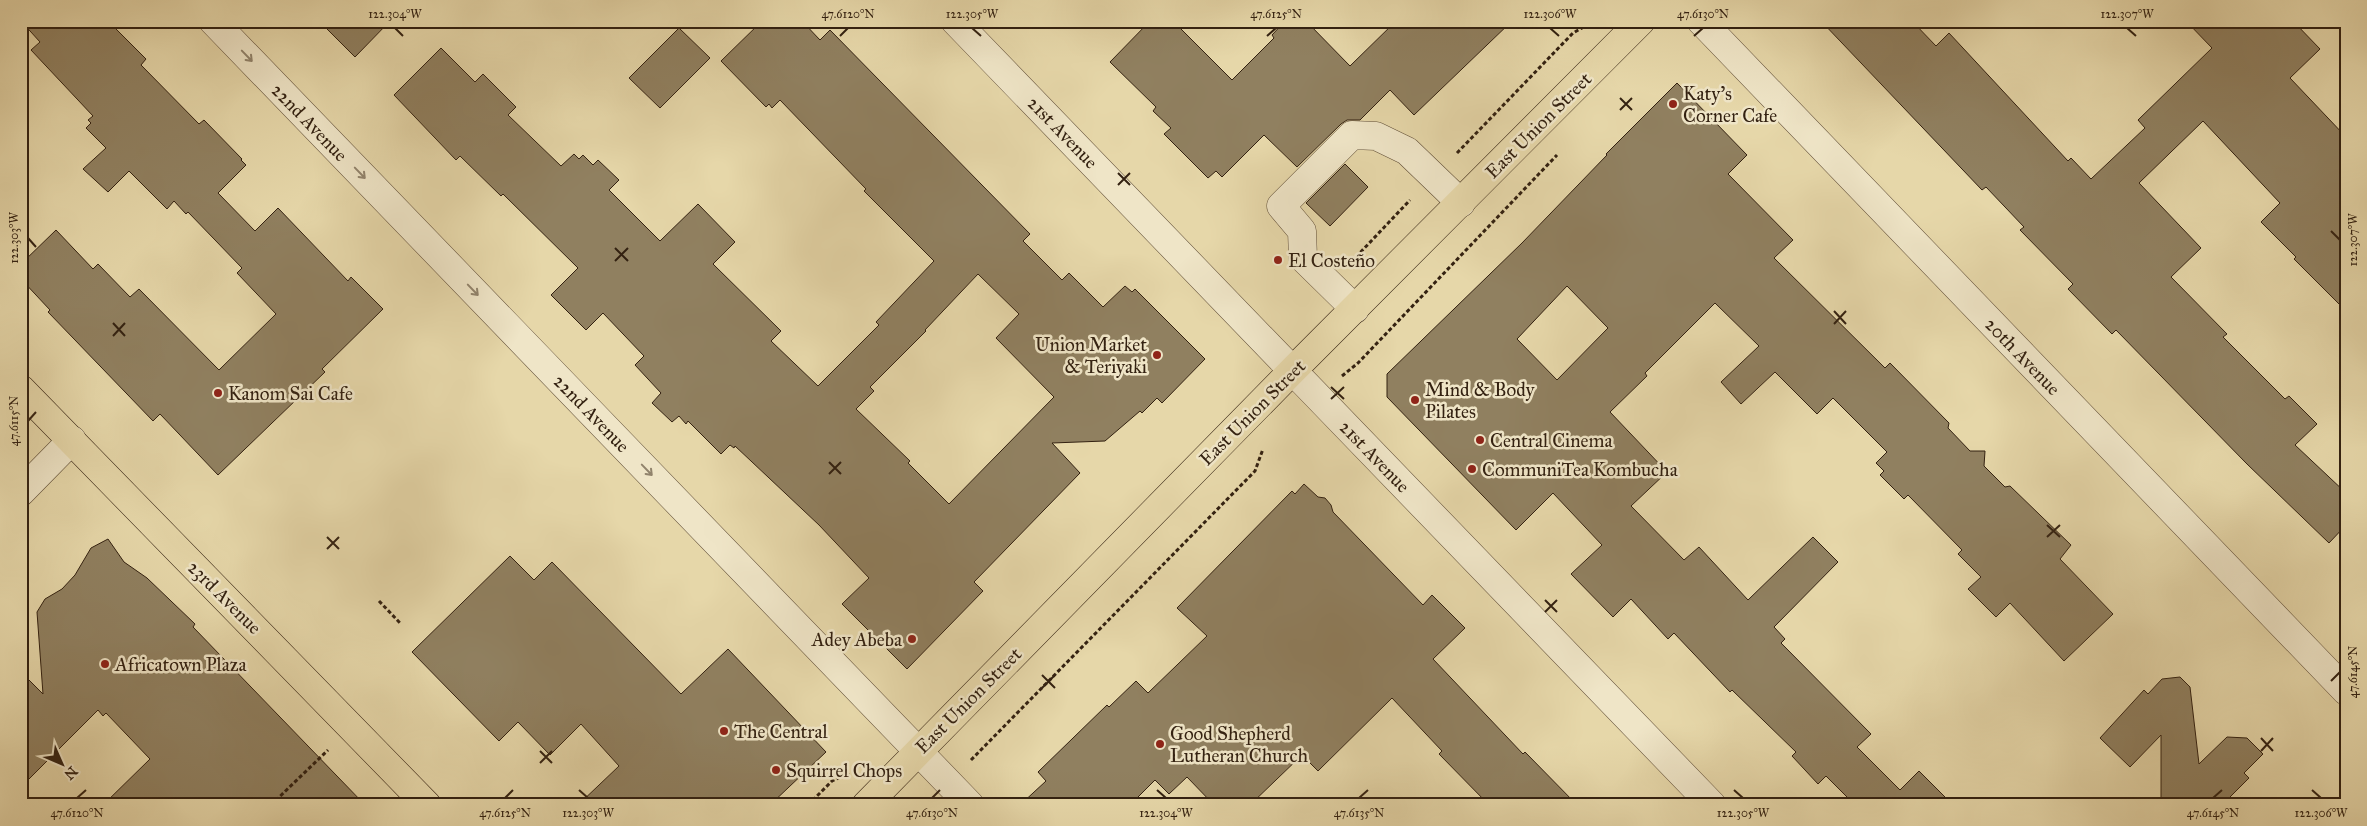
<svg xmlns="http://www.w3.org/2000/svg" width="2367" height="826" font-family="'IM FELL Great Primer',serif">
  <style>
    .building { fill: #908060; stroke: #332111; fill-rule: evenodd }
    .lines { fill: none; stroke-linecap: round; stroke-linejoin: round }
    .minor-casing { stroke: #604e37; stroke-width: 29 }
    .major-casing { stroke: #332111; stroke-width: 29 }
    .path { stroke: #332111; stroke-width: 3; stroke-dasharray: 4 2.5; stroke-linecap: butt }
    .minor { stroke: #efe5c7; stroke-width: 28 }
    .major { stroke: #e6d7a9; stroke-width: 28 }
    .oneway { stroke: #91836c }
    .ticks { fill: none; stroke: #332111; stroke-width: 2 }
    .poi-dot { fill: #8f2418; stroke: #efe5c7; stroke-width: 2 }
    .labels { text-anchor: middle; stroke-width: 5; stroke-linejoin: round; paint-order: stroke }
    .poi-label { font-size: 19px; fill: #332111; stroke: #efe5c7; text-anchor: start }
    .street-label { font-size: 19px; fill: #332111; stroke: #efe5c7 }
    .neatline { fill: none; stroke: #332111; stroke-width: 2 }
    .ticks-label { font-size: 12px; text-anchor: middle; fill: #332111 }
  </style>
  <rect width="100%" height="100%" fill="#e6d7a9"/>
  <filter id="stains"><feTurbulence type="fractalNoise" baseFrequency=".004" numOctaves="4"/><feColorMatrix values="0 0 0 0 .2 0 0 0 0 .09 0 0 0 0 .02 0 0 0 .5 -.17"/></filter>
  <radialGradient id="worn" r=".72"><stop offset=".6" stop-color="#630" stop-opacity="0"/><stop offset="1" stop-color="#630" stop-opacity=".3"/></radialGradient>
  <g class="building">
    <path d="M 21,21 L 108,21 L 146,59 L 141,65 L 199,124 L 204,120 L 242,159 L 241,160 L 246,165 L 218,193 L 255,231 L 278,208 L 348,281 L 351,277 L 383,309 L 322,369 L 325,372 L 218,475 L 160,414 L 153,421 L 48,312 L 50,310 L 21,279 L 21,264 L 56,230 L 93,269 L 98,264 L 130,297 L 139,289 L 219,370 L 276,314 L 237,273 L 242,268 L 188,212 L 186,214 L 174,201 L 167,209 L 129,171 L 108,192 L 83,169 L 106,148 L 86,128 L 91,123 L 88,120 L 93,116 L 31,50 L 40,42 Z"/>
    <path d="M 319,21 L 390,21 L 355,57 Z"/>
    <path d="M 762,21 L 802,21 L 820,40 L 830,30 L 1030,234 L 1023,241 L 1062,280 L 1069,273 L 1103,307 L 1125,286 L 1132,292 L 1135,289 L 1205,359 L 1162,403 L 1157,398 L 1142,413 L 1140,411 L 1105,441 L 1052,443 L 1080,473 L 974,582 L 983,591 L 907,669 L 842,604 L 869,578 L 819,525 L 735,446 L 734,448 L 730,445 L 721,454 L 688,421 L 686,424 L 679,416 L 672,422 L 652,403 L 661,393 L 635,365 L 644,356 L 603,313 L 586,330 L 551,295 L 578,268 L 503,194 L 501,196 L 460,156 L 456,160 L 394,95 L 441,48 L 475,82 L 483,74 L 516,107 L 508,115 L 561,166 L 574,154 L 579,159 L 583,155 L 593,165 L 598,160 L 619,180 L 609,190 L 660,241 L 698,204 L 735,242 L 713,264 L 781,331 L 771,341 L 818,386 L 879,325 L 876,322 L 934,261 L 864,191 L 866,189 L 780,100 L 772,108 L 769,104 L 766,107 L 721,61 ZM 978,274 L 1019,314 L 996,338 L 1054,397 L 949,504 L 908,463 L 910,461 L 856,409 L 874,391 L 870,387 L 926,331 L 925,330 Z"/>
    <path d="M 1150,21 L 1173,21 L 1232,80 L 1274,38 L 1272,35 L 1285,21 L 1306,21 L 1350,66 L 1396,21 L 1512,21 L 1414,115 L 1390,90 L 1360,120 L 1347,120 L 1341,124 L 1297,167 L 1264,135 L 1222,177 L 1216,171 L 1208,178 L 1164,134 L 1171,128 L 1153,111 L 1156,107 L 1110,62 Z"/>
    <path d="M 1821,21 L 1912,21 L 1936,46 L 1949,33 L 2068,161 L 2071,158 L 2091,179 L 2145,128 L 2138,120 L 2212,48 L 2186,21 L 2293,21 L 2320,49 L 2290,78 L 2346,137 L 2346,311 L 2294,259 L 2296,257 L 2261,222 L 2280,203 L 2203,121 L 2139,183 L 2201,248 L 2171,277 L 2227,334 L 2223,337 L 2285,399 L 2289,396 L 2317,424 L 2295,445 L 2346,493 L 2346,525 L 2329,543 L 2247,464 L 2116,330 L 2112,334 L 2068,289 L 2073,284 L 2020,230 L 2024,227 L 1986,187 L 1982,190 Z"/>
    <path d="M 679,28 L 710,58 L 660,108 L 629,78 Z"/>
    <path d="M 1677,83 L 1747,155 L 1728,174 L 1793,240 L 1774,258 L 1885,368 L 1890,363 L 1949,423 L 1948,428 L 1970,451 L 1985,451 L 1984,466 L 2005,487 L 2010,486 L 2071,545 L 2060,559 L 2113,614 L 2064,661 L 2010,603 L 1996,617 L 1968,589 L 1981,577 L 1958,554 L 1962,550 L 1908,495 L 1904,499 L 1880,475 L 1884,471 L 1876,463 L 1887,452 L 1833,398 L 1817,414 L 1775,372 L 1741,404 L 1721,382 L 1759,346 L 1715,303 L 1645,373 L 1647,376 L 1610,412 L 1667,472 L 1631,506 L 1684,560 L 1699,547 L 1748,600 L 1813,537 L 1838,562 L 1774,627 L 1785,639 L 1781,643 L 1871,734 L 1857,747 L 1900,790 L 1919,771 L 1953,805 L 1855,805 L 1826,776 L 1818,784 L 1792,756 L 1796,752 L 1732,690 L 1730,692 L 1674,633 L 1668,639 L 1631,599 L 1613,617 L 1571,574 L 1602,545 L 1553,493 L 1516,530 L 1387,397 L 1387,374 L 1522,243 L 1607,155 L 1606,154 ZM 1567,286 L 1608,328 L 1557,380 L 1517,339 Z"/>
    <path d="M 1345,164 L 1368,187 L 1330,226 L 1306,203 Z"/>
    <path d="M 1304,484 L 1318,497 L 1325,498 L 1331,505 L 1333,512 L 1423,605 L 1432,595 L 1465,628 L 1433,659 L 1523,754 L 1525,752 L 1577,805 L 1489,805 L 1439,754 L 1442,751 L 1392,698 L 1318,771 L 1302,755 L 1250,805 L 1214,805 L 1187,777 L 1169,794 L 1155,780 L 1130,805 L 1020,805 L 1046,781 L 1038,772 L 1107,705 L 1109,707 L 1136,681 L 1148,693 L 1207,636 L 1177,608 L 1292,491 L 1295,494 Z"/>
    <path d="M 108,539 L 124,562 L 147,578 L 195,624 L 193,627 L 365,805 L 103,805 L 150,759 L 106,713 L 103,716 L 98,710 L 21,787 L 21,672 L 43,694 L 37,612 L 45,599 L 62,589 L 75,575 L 91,548 Z"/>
    <path d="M 510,556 L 534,580 L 552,562 L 681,694 L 728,649 L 826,752 L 770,805 L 578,805 L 619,766 L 581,724 L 550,755 L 518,722 L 499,741 L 412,652 Z"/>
    <path d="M 2180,677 L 2190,687 L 2199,764 L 2227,737 L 2247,738 L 2263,754 L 2244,773 L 2249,778 L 2222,805 L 2159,805 L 2161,802 L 2161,735 L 2130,767 L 2100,738 L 2144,690 L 2148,694 L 2162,679 Z"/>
  </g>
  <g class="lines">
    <g class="minor-casing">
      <g id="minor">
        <path d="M 213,21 L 970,805"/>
        <path d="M 955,21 L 1712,805"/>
        <path d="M 1701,21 L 2346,691"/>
        <path d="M 1355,309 L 1303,258 L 1302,231 L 1281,206 L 1352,135 L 1376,136 L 1407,151 L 1461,203"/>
        <path d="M 21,492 L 72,440"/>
      </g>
    </g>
    <g class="major-casing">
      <g id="major">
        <path d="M 21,389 L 427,805"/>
        <path d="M 866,805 L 1293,370 L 1641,21"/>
      </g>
    </g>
    <g class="path">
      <path d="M 1457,153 L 1573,33 L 1589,24"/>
      <path d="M 1356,257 L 1410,200"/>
      <path d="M 1342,376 L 1358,363 L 1557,155"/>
      <path d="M 379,601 L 401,624"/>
      <path d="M 971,760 L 1255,471 L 1263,449"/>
      <path d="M 271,805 L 328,750"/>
      <path d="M 808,805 L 832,781 L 849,773"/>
    </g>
    <use href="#minor" class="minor"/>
    <use href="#major" class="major"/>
  </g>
  <defs><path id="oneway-shaft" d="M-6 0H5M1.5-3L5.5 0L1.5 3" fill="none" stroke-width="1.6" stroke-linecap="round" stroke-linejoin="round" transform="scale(1.25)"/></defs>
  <g class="oneway">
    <use href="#oneway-shaft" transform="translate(247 56) rotate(46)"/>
    <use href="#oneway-shaft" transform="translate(360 173) rotate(46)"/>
    <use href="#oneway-shaft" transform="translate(473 290) rotate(46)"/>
    <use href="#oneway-shaft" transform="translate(647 470) rotate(46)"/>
  </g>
  <path class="ticks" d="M 395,28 L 403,36M 972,28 L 981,36M 1550,28 L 1559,36M 2127,28 L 2136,36M 840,36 L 848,28M 1267,36 L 1276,28M 1694,36 L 1703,28M 1620,98 L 1632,110M 1620,110 L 1632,98M 1118,173 L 1130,185M 1118,185 L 1130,173M 2331,231 L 2340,240M 28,238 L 36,247M 615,248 L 628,261M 615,261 L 628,248M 1834,311 L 1846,324M 113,323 L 125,336M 1834,324 L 1846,311M 113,336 L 125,323M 1331,387 L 1344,399M 1331,399 L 1344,387M 28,421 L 36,412M 829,462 L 841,474M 829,474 L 841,462M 2047,525 L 2060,537M 327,537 L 339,549M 2047,537 L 2060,525M 327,549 L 339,537M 1545,600 L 1557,612M 1545,612 L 1557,600M 1042,675 L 1055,688M 2331,681 L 2340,672M 1042,688 L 1055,675M 2261,738 L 2273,751M 540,751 L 552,763M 2261,751 L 2273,738M 540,763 L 552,751M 579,790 L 588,798M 1157,790 L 1166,798M 1734,790 L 1743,798M 2312,790 L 2321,798M 77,798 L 86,790M 505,798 L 513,790M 932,798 L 940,790M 1359,798 L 1368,790M 2213,798 L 2222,790"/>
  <g class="poi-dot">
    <circle cx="1673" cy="104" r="5"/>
    <circle cx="1278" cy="260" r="5"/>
    <circle cx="1157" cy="355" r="5"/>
    <circle cx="218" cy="393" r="5"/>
    <circle cx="1415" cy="400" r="5"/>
    <circle cx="1480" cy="440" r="5"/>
    <circle cx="1472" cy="469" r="5"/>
    <circle cx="912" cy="639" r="5"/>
    <circle cx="105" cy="664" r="5"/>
    <circle cx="724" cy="731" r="5"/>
    <circle cx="1160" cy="744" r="5"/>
    <circle cx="776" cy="770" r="5"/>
  </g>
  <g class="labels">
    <g class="poi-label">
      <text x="1683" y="100">Katy's<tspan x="1683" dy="22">Corner Cafe</tspan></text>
      <text x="1288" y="267">El Costeño</text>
      <text x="1147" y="351" text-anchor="end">Union Market<tspan x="1147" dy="22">&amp; Teriyaki</tspan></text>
      <text x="1425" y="396">Mind &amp; Body<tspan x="1425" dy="22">Pilates</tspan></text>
      <text x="228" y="400">Kanom Sai Cafe</text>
      <text x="1490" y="447">Central Cinema</text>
      <text x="1482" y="476">CommuniTea Kombucha</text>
      <text x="902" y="646" text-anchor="end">Adey Abeba</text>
      <text x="115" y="671">Africatown Plaza</text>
      <text x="734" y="738">The Central</text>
      <text x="1170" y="740">Good Shepherd<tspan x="1170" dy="22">Lutheran Church</tspan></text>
      <text x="786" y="777">Squirrel Chops</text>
    </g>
    <g class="street-label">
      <text transform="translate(310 122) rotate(46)" y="7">22nd Avenue</text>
      <text transform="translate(1538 125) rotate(-45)" y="7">East Union Street</text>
      <text transform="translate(1063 132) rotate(46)" y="7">21st Avenue</text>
      <text transform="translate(2023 356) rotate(46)" y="7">20th Avenue</text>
      <text transform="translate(1252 412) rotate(-45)" y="7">East Union Street</text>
      <text transform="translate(592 413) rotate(46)" y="7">22nd Avenue</text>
      <text transform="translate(1375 456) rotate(46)" y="7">21st Avenue</text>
      <text transform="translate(225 597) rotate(45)" y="7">23rd Avenue</text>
      <text transform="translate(968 700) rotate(-45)" y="7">East Union Street</text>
    </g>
  </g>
  <rect width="2367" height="826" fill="none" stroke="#e6d7a9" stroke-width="55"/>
  <g transform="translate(62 764) rotate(135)" stroke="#efe5c7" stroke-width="4" paint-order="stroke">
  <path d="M0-4L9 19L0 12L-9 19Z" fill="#332111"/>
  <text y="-8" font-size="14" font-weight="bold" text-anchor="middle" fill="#332111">N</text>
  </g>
  <rect x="28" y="28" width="2312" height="770" class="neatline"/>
  <g class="ticks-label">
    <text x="395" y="18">122.304°W</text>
    <text x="848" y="18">47.6120°N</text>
    <text x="972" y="18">122.305°W</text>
    <text x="1276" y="18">47.6125°N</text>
    <text x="1550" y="18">122.306°W</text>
    <text x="1703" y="18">47.6130°N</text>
    <text x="2127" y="18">122.307°W</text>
    <text transform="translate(14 238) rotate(-90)" y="4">122.303°W</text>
    <text transform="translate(2353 240) rotate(-90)" y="4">122.307°W</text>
    <text transform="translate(14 421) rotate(-90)" y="4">47.6115°N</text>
    <text transform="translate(2353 672) rotate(-90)" y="4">47.6145°N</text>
    <text x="77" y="817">47.6120°N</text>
    <text x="505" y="817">47.6125°N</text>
    <text x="588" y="817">122.303°W</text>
    <text x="932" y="817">47.6130°N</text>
    <text x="1166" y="817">122.304°W</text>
    <text x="1359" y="817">47.6135°N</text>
    <text x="1743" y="817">122.305°W</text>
    <text x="2213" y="817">47.6145°N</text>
    <text x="2321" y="817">122.306°W</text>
  </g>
  <rect width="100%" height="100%" filter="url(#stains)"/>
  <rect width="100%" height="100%" fill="url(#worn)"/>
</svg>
